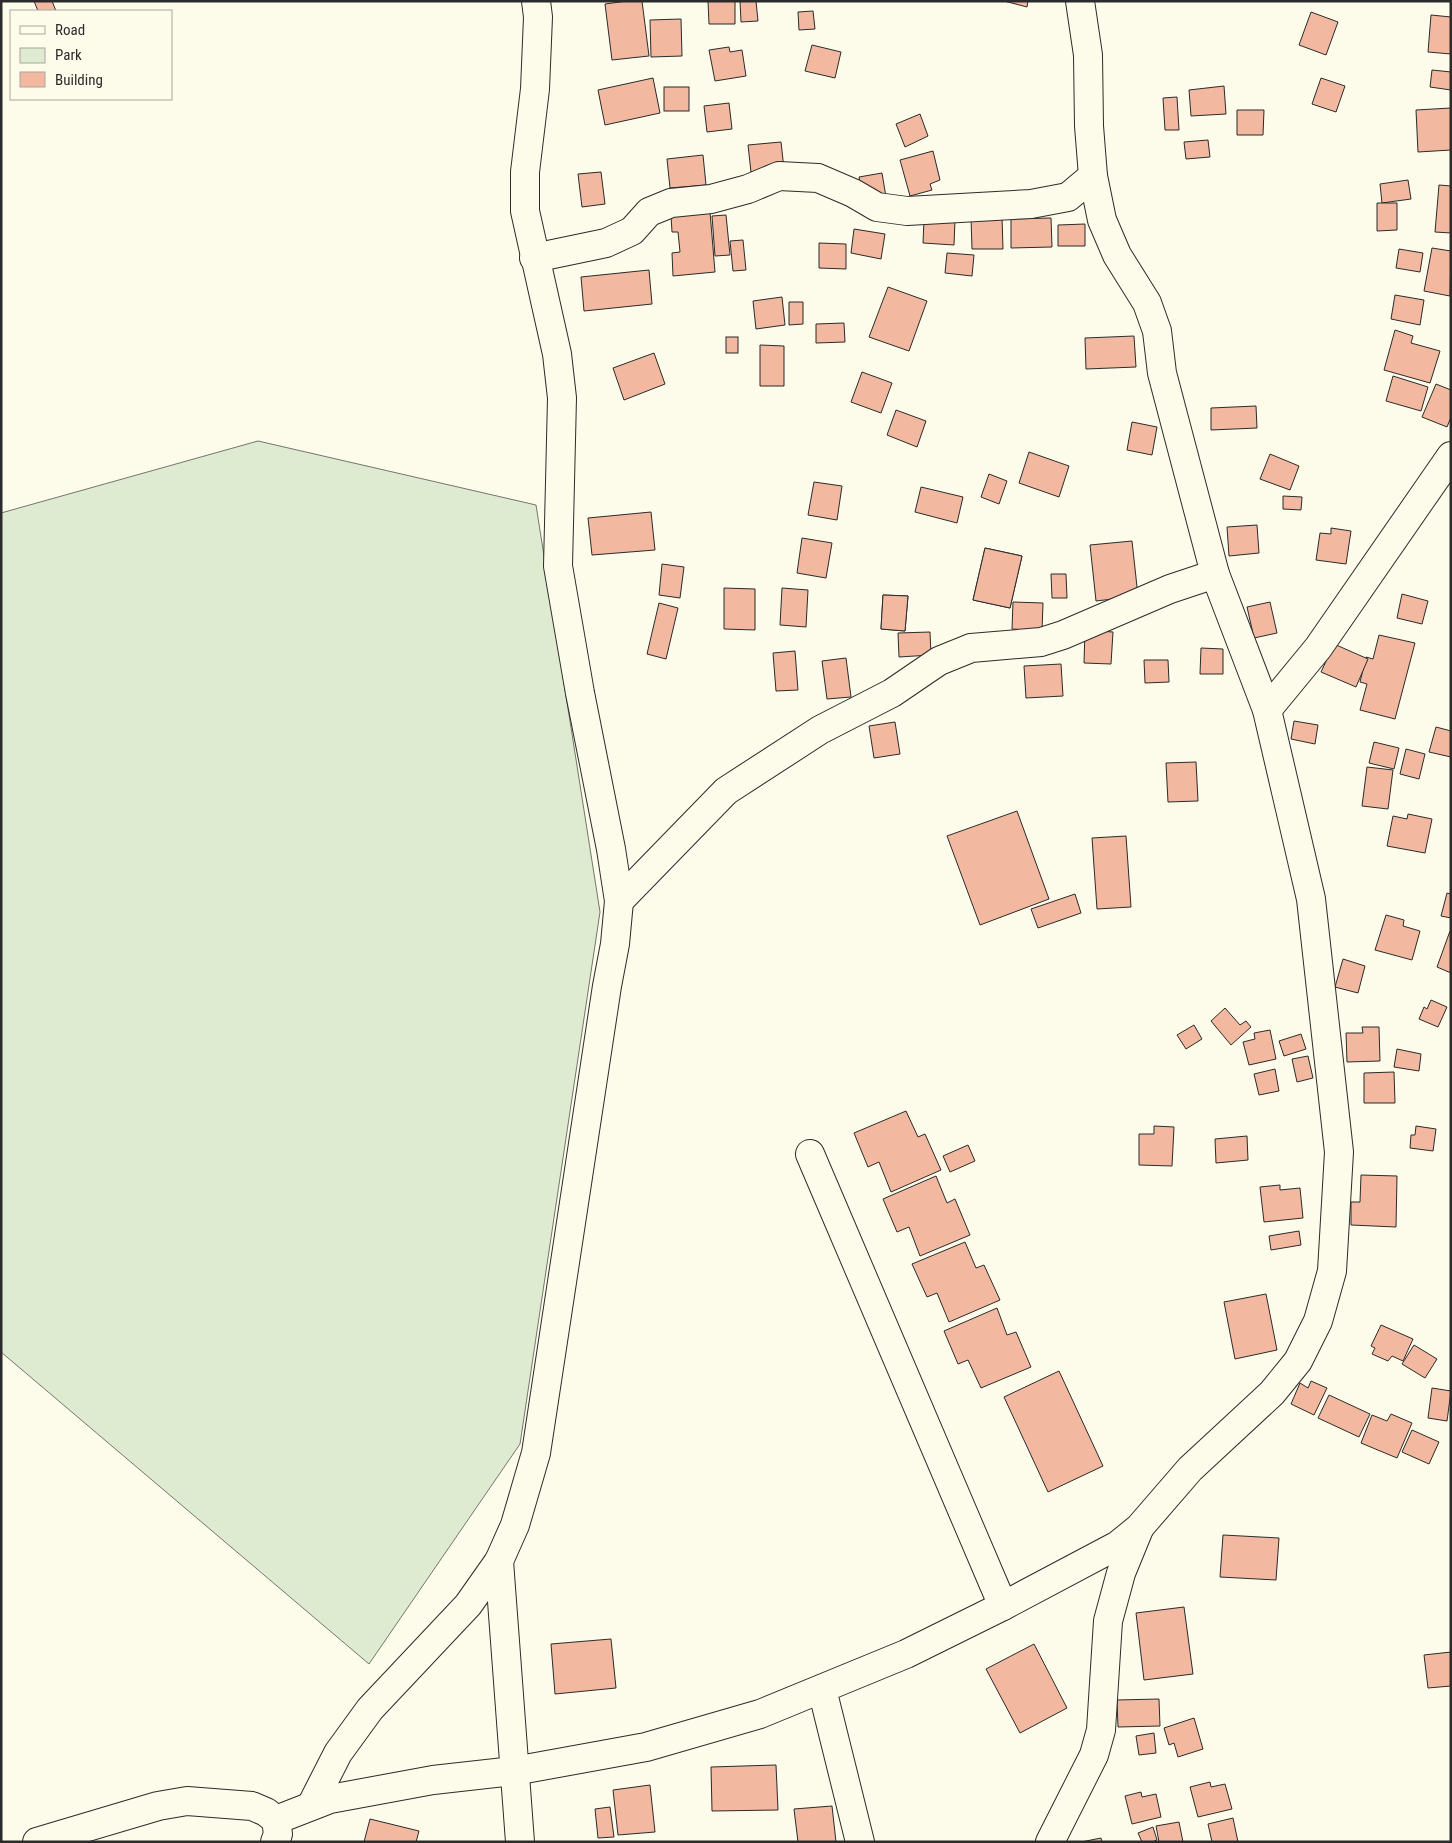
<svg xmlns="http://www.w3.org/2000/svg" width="1452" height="1843" font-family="'Roboto Condensed',sans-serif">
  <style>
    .green { fill: #deebd1; stroke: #74746e }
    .building { fill: #f2b8a0; stroke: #2b2b2b }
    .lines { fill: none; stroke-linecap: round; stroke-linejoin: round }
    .street-casing { stroke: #2b2b2b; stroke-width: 30 }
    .street { stroke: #fdfbea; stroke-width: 28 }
  </style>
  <rect width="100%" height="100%" fill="#fdfbea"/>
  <path class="green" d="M 258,441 L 536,505 L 600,912 L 520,1444 L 369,1664 L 1,1352 L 1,513 Z"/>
  <g class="building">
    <path d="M 34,1 L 52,1 L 56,11 L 38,11 Z"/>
    <path d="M 627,1 L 642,1 L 649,56 L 612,60 L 605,4 Z"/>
    <path d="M 708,1 L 735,1 L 735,24 L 709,24 Z"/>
    <path d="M 740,1 L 756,1 L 758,21 L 741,22 Z"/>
    <path d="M 1004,1 L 1028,1 L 1027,7 Z"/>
    <path d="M 813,11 L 815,29 L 799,30 L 798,12 Z"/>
    <path d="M 1311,12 L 1338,22 L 1326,55 L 1299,45 Z"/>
    <path d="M 1431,15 L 1451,17 L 1451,54 L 1428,52 Z"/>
    <path d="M 681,19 L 682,56 L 651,57 L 650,20 Z"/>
    <path d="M 812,45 L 841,52 L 835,78 L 805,71 Z"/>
    <path d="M 729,47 L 730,52 L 742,50 L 746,76 L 715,81 L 709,50 Z"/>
    <path d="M 1432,70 L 1451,72 L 1451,90 L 1430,87 Z"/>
    <path d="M 653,78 L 660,113 L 605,125 L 598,90 Z"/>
    <path d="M 1321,78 L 1345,86 L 1336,112 L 1312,104 Z"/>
    <path d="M 1224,86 L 1226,114 L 1191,116 L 1189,90 Z"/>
    <rect x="664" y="87" width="25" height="24"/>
    <path d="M 1177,97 L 1179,130 L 1165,130 L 1163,98 Z"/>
    <path d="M 729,103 L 732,129 L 707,132 L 704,106 Z"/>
    <path d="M 1451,108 L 1451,150 L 1418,152 L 1416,110 Z"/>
    <path d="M 1237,110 L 1264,110 L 1263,135 L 1237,135 Z"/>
    <path d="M 920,114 L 928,136 L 905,147 L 896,124 Z"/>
    <path d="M 1208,140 L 1210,157 L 1186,159 L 1184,142 Z"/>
    <path d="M 781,142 L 784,169 L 751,172 L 748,145 Z"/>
    <path d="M 933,151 L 940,180 L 930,184 L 932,190 L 910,196 L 900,160 Z"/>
    <path d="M 703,155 L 706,185 L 670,188 L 667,159 Z"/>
    <path d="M 601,172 L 605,204 L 582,207 L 578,174 Z"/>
    <path d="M 882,173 L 886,197 L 863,201 L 859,177 Z"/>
    <path d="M 1408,180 L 1411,199 L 1382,203 L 1380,184 Z"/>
    <path d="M 1439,185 L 1451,186 L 1451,233 L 1435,232 Z"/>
    <path d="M 1377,203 L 1397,203 L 1397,230 L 1377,231 Z"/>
    <path d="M 710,212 L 715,272 L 673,276 L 672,253 L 680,252 L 678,232 L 672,232 L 671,216 Z"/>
    <path d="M 726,215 L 730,255 L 715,256 L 712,216 Z"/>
    <path d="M 1002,217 L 1003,249 L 972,249 L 971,218 Z"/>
    <path d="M 1051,218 L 1052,247 L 1011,248 L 1011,219 Z"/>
    <path d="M 924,219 L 955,220 L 954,245 L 923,243 Z"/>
    <path d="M 1085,224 L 1085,246 L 1058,246 L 1058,225 Z"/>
    <path d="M 854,229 L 885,234 L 881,259 L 851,253 Z"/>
    <path d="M 743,240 L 746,270 L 733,271 L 730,241 Z"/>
    <path d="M 819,243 L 846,244 L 846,269 L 819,268 Z"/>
    <path d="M 1432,248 L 1451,251 L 1450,296 L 1424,291 Z"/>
    <path d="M 1399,249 L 1423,253 L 1420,272 L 1396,268 Z"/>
    <path d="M 947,253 L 974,255 L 972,276 L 945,273 Z"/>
    <path d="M 649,270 L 652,304 L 584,311 L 581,277 Z"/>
    <path d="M 888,287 L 927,301 L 909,351 L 869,337 Z"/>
    <path d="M 1395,295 L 1424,300 L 1420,325 L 1391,319 Z"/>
    <path d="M 782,297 L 785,325 L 756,329 L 753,301 Z"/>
    <path d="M 789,302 L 803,302 L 803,324 L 789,325 Z"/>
    <path d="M 844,323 L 845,342 L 816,343 L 816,324 Z"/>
    <path d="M 1395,330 L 1413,336 L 1411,343 L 1440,351 L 1430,383 L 1384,370 Z"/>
    <path d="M 1134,336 L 1136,367 L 1086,369 L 1085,338 Z"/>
    <rect x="726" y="337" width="12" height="16"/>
    <path d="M 760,345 L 784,346 L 784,386 L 760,386 Z"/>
    <path d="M 654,353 L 665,384 L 624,400 L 613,368 Z"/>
    <path d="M 862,372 L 892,383 L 881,413 L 851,402 Z"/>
    <path d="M 1393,376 L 1428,387 L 1421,411 L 1386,401 Z"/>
    <path d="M 1436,384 L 1451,390 L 1451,417 L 1447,427 L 1422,417 Z"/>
    <path d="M 1256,406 L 1257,428 L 1211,430 L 1211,408 Z"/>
    <path d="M 896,410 L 926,421 L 917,447 L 887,435 Z"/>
    <path d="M 1132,422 L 1157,427 L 1152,455 L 1127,450 Z"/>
    <path d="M 1029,452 L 1069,466 L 1059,497 L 1019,483 Z"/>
    <path d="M 1270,454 L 1299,466 L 1290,490 L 1260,479 Z"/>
    <path d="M 989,474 L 1007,481 L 999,504 L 981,497 Z"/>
    <path d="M 814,482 L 842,486 L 837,520 L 808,515 Z"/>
    <path d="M 921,487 L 963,497 L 957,523 L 915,512 Z"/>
    <path d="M 1283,496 L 1302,497 L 1301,510 L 1283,509 Z"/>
    <path d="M 651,512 L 655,550 L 592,555 L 588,518 Z"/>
    <path d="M 1257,525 L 1259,553 L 1229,556 L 1227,527 Z"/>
    <path d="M 1331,528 L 1351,531 L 1346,564 L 1316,560 L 1320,533 L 1331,534 Z"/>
    <path d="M 802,538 L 832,543 L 826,578 L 797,573 Z"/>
    <path d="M 1132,541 L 1138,596 L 1096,601 L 1090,545 Z"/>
    <path d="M 985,548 L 1022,556 L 1010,608 L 973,600 Z"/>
    <path d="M 985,548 L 1022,556 L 1010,608 L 973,600 Z"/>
    <path d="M 662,564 L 684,567 L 680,598 L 659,595 Z"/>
    <path d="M 1051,574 L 1066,574 L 1067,598 L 1052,598 Z"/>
    <path d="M 724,588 L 755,589 L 755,630 L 724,629 Z"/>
    <path d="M 782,588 L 808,590 L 806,627 L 780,625 Z"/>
    <path d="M 1402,594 L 1428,601 L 1422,624 L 1397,618 Z"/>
    <path d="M 883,595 L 908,596 L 905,631 L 881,629 Z"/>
    <path d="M 883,595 L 908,596 L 905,631 L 881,629 Z"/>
    <path d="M 1013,602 L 1043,603 L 1042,631 L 1012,629 Z"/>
    <path d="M 1270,602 L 1277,633 L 1254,638 L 1247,607 Z"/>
    <path d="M 659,603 L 678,608 L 666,659 L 647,654 Z"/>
    <path d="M 1085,630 L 1113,632 L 1111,664 L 1084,663 Z"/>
    <path d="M 930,632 L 931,655 L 899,657 L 898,633 Z"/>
    <path d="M 1379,635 L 1415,643 L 1395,719 L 1360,710 L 1367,684 L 1360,682 L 1366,657 L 1373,659 Z"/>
    <path d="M 1334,644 L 1368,659 L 1356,687 L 1321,672 Z"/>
    <path d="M 1201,648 L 1223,649 L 1223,674 L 1200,674 Z"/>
    <path d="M 795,651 L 798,690 L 776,691 L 773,653 Z"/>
    <path d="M 846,658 L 851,697 L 827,699 L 822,661 Z"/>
    <path d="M 1144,660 L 1168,660 L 1169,682 L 1145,683 Z"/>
    <path d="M 1061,664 L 1063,696 L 1026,698 L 1024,666 Z"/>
    <path d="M 1294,721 L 1318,725 L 1315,744 L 1291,739 Z"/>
    <path d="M 895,722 L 900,754 L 874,758 L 869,726 Z"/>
    <path d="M 1436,727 L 1451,731 L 1451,757 L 1429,752 Z"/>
    <path d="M 1374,742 L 1399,748 L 1394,769 L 1369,763 Z"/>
    <path d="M 1406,749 L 1425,754 L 1419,779 L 1400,774 Z"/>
    <path d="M 1196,762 L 1198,801 L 1168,802 L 1166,763 Z"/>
    <path d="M 1367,767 L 1393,770 L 1388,809 L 1362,806 Z"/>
    <path d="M 1017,811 L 1049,899 L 980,925 L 947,836 Z"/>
    <path d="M 1408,814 L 1432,819 L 1425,853 L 1387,846 L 1393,816 L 1407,819 Z"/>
    <path d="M 1126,836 L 1131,907 L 1097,909 L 1092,838 Z"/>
    <path d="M 1447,893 L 1451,894 L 1451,918 L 1441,916 Z"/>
    <path d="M 1075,894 L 1081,913 L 1038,928 L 1031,909 Z"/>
    <path d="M 1386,915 L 1404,920 L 1403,926 L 1420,931 L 1412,960 L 1375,950 Z"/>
    <path d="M 1450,931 L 1451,931 L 1451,973 L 1437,967 Z"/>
    <path d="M 1343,959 L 1365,966 L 1358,993 L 1335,987 Z"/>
    <path d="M 1431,1000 L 1447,1007 L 1438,1027 L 1419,1019 L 1424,1007 L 1427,1009 Z"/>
    <path d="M 1225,1008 L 1240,1025 L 1246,1021 L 1251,1027 L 1231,1045 L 1211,1021 Z"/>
    <path d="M 1194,1025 L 1202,1039 L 1186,1049 L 1177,1035 Z"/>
    <path d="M 1362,1027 L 1379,1027 L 1380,1061 L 1347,1062 L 1346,1033 L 1363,1033 Z"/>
    <path d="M 1270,1030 L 1276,1059 L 1249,1065 L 1243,1042 L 1255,1039 L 1254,1033 Z"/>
    <path d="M 1301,1034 L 1306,1049 L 1284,1056 L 1279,1041 Z"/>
    <path d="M 1397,1049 L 1421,1054 L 1419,1071 L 1394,1067 Z"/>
    <path d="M 1308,1056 L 1313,1078 L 1297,1082 L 1292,1059 Z"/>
    <path d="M 1275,1069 L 1279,1091 L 1259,1095 L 1254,1074 Z"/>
    <path d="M 1394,1072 L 1395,1103 L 1364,1103 L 1364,1073 Z"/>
    <path d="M 906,1111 L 918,1137 L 925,1134 L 941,1170 L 891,1192 L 879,1162 L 868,1167 L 854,1133 Z"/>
    <path d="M 1154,1126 L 1174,1127 L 1172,1166 L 1139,1165 L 1139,1134 L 1154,1134 Z"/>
    <path d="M 1416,1126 L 1436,1129 L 1433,1151 L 1410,1148 L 1411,1135 L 1415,1135 Z"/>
    <path d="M 1247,1136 L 1248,1160 L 1216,1163 L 1215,1139 Z"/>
    <path d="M 968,1145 L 975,1161 L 950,1172 L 943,1156 Z"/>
    <path d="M 1361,1175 L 1397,1176 L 1396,1227 L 1351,1225 L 1351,1202 L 1360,1202 Z"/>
    <path d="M 936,1176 L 947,1203 L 955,1199 L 970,1235 L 920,1256 L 909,1227 L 897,1232 L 883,1199 Z"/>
    <path d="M 1280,1185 L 1280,1190 L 1300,1188 L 1303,1218 L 1264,1222 L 1260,1187 Z"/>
    <path d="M 1299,1231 L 1301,1245 L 1271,1250 L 1269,1236 Z"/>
    <path d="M 965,1242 L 976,1268 L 984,1265 L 1000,1300 L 949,1322 L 937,1293 L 927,1297 L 912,1264 Z"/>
    <path d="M 1266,1294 L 1277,1350 L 1235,1359 L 1224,1302 Z"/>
    <path d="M 997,1308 L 1007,1335 L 1016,1332 L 1031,1367 L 981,1388 L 968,1360 L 958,1364 L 944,1331 Z"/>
    <path d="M 1381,1325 L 1413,1339 L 1403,1361 L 1392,1356 L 1388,1361 L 1372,1354 L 1375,1348 L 1371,1346 Z"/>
    <path d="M 1414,1345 L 1437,1359 L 1425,1378 L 1402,1364 Z"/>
    <path d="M 1059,1371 L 1103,1466 L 1048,1492 L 1004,1397 Z"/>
    <path d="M 1311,1381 L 1327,1388 L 1314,1415 L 1291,1404 L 1300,1383 L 1308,1388 Z"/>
    <path d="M 1432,1388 L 1451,1391 L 1447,1421 L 1428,1418 Z"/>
    <path d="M 1329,1395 L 1370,1414 L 1359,1437 L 1318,1418 Z"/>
    <path d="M 1391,1414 L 1412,1423 L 1397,1458 L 1361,1443 L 1372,1415 L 1387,1421 Z"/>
    <path d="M 1412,1430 L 1439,1442 L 1429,1464 L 1402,1452 Z"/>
    <path d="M 1223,1535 L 1279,1538 L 1276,1580 L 1220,1577 Z"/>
    <path d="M 1184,1607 L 1193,1674 L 1144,1680 L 1136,1613 Z"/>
    <path d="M 611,1639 L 616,1688 L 555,1694 L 551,1644 Z"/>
    <path d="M 1034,1644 L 1067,1708 L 1020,1733 L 986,1669 Z"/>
    <path d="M 1451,1652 L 1451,1686 L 1428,1688 L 1424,1655 Z"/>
    <path d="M 1159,1699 L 1160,1726 L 1118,1727 L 1117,1700 Z"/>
    <path d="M 1194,1718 L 1203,1749 L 1178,1757 L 1174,1743 L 1169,1745 L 1164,1728 Z"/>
    <path d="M 1154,1733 L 1156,1753 L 1139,1755 L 1136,1736 Z"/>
    <path d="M 776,1765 L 778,1810 L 712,1811 L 711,1767 Z"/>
    <path d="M 1210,1782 L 1211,1787 L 1225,1784 L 1232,1809 L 1198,1817 L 1190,1787 Z"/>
    <path d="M 650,1785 L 655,1832 L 618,1835 L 613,1790 Z"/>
    <path d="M 1141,1792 L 1142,1797 L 1156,1794 L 1161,1817 L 1132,1824 L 1125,1796 Z"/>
    <path d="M 832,1806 L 836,1842 L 798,1842 L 794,1809 Z"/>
    <path d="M 610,1807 L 614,1837 L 598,1838 L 595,1809 Z"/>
    <path d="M 1233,1818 L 1238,1842 L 1212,1842 L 1208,1824 Z"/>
    <path d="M 370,1819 L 419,1831 L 416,1842 L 364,1842 Z"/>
    <path d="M 1179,1822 L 1183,1842 L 1159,1842 L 1156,1826 Z"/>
    <path d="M 1153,1827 L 1157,1840 L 1152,1842 L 1142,1842 L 1138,1833 Z"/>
    <path d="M 1101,1838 L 1102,1842 L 1081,1842 Z"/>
  </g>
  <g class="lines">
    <g class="street-casing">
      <g id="street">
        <path d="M 534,258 L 606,243 L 632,231 L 649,212 L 671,203 L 711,199 L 748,189 L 779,176 L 818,178 L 853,193 L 877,207 L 907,211 L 1031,204 L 1068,197 L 1093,176"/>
        <path d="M 1267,710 L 1318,648 L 1451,456"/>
        <path d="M 619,901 L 726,791 L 820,730 L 892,693 L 939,661 L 971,648 L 1041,642 L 1063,635 L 1170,589 L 1215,574"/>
        <path d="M 810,1154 L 1003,1606"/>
        <path d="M 499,1561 L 520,1842"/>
        <path d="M 822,1689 L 860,1842"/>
        <path d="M 311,1806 L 338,1753 L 370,1709 L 468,1605 L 499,1561 L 515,1525 L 536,1453 L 607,986 L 615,944 L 619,901 L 611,849 L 580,693 L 558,566 L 562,398 L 557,354 L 525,211 L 525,172 L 535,89 L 538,17 L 536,1"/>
        <path d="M 276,1820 L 330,1799 L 433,1780 L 514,1771 L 646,1747 L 760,1714 L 906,1654 L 1003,1606 L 1118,1545 L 1139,1528 L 1190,1469 L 1272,1393 L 1298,1361 L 1318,1321 L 1332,1271 L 1339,1152 L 1311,899 L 1267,710 L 1215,574 L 1162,373 L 1157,331 L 1147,303 L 1117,255 L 1102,220 L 1093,176 L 1089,126 L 1088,55 L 1080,1"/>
        <path d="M 37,1842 L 158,1806 L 187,1801 L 252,1806 L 266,1812 L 276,1820 L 278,1834 L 275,1842"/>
        <path d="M 1050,1842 L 1094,1755 L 1101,1730 L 1108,1621 L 1121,1573 L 1139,1529"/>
      </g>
    </g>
    <use href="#street" class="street"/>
  </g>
  <rect width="1452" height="1843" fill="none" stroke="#2b2b2b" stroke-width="5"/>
  <rect x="10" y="10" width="162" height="90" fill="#fdfbea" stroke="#a9a89e"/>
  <rect x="20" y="26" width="25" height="8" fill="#fdfbea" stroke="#a9a89e"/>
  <text x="55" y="35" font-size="15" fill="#2b2b2b">Road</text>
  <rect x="20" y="48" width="25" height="15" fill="#deebd1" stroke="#a9a89e"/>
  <text x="55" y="60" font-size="15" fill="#2b2b2b">Park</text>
  <rect x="20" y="72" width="25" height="15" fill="#f2b8a0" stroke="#a9a89e"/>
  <text x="55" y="85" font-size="15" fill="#2b2b2b">Building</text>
</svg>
